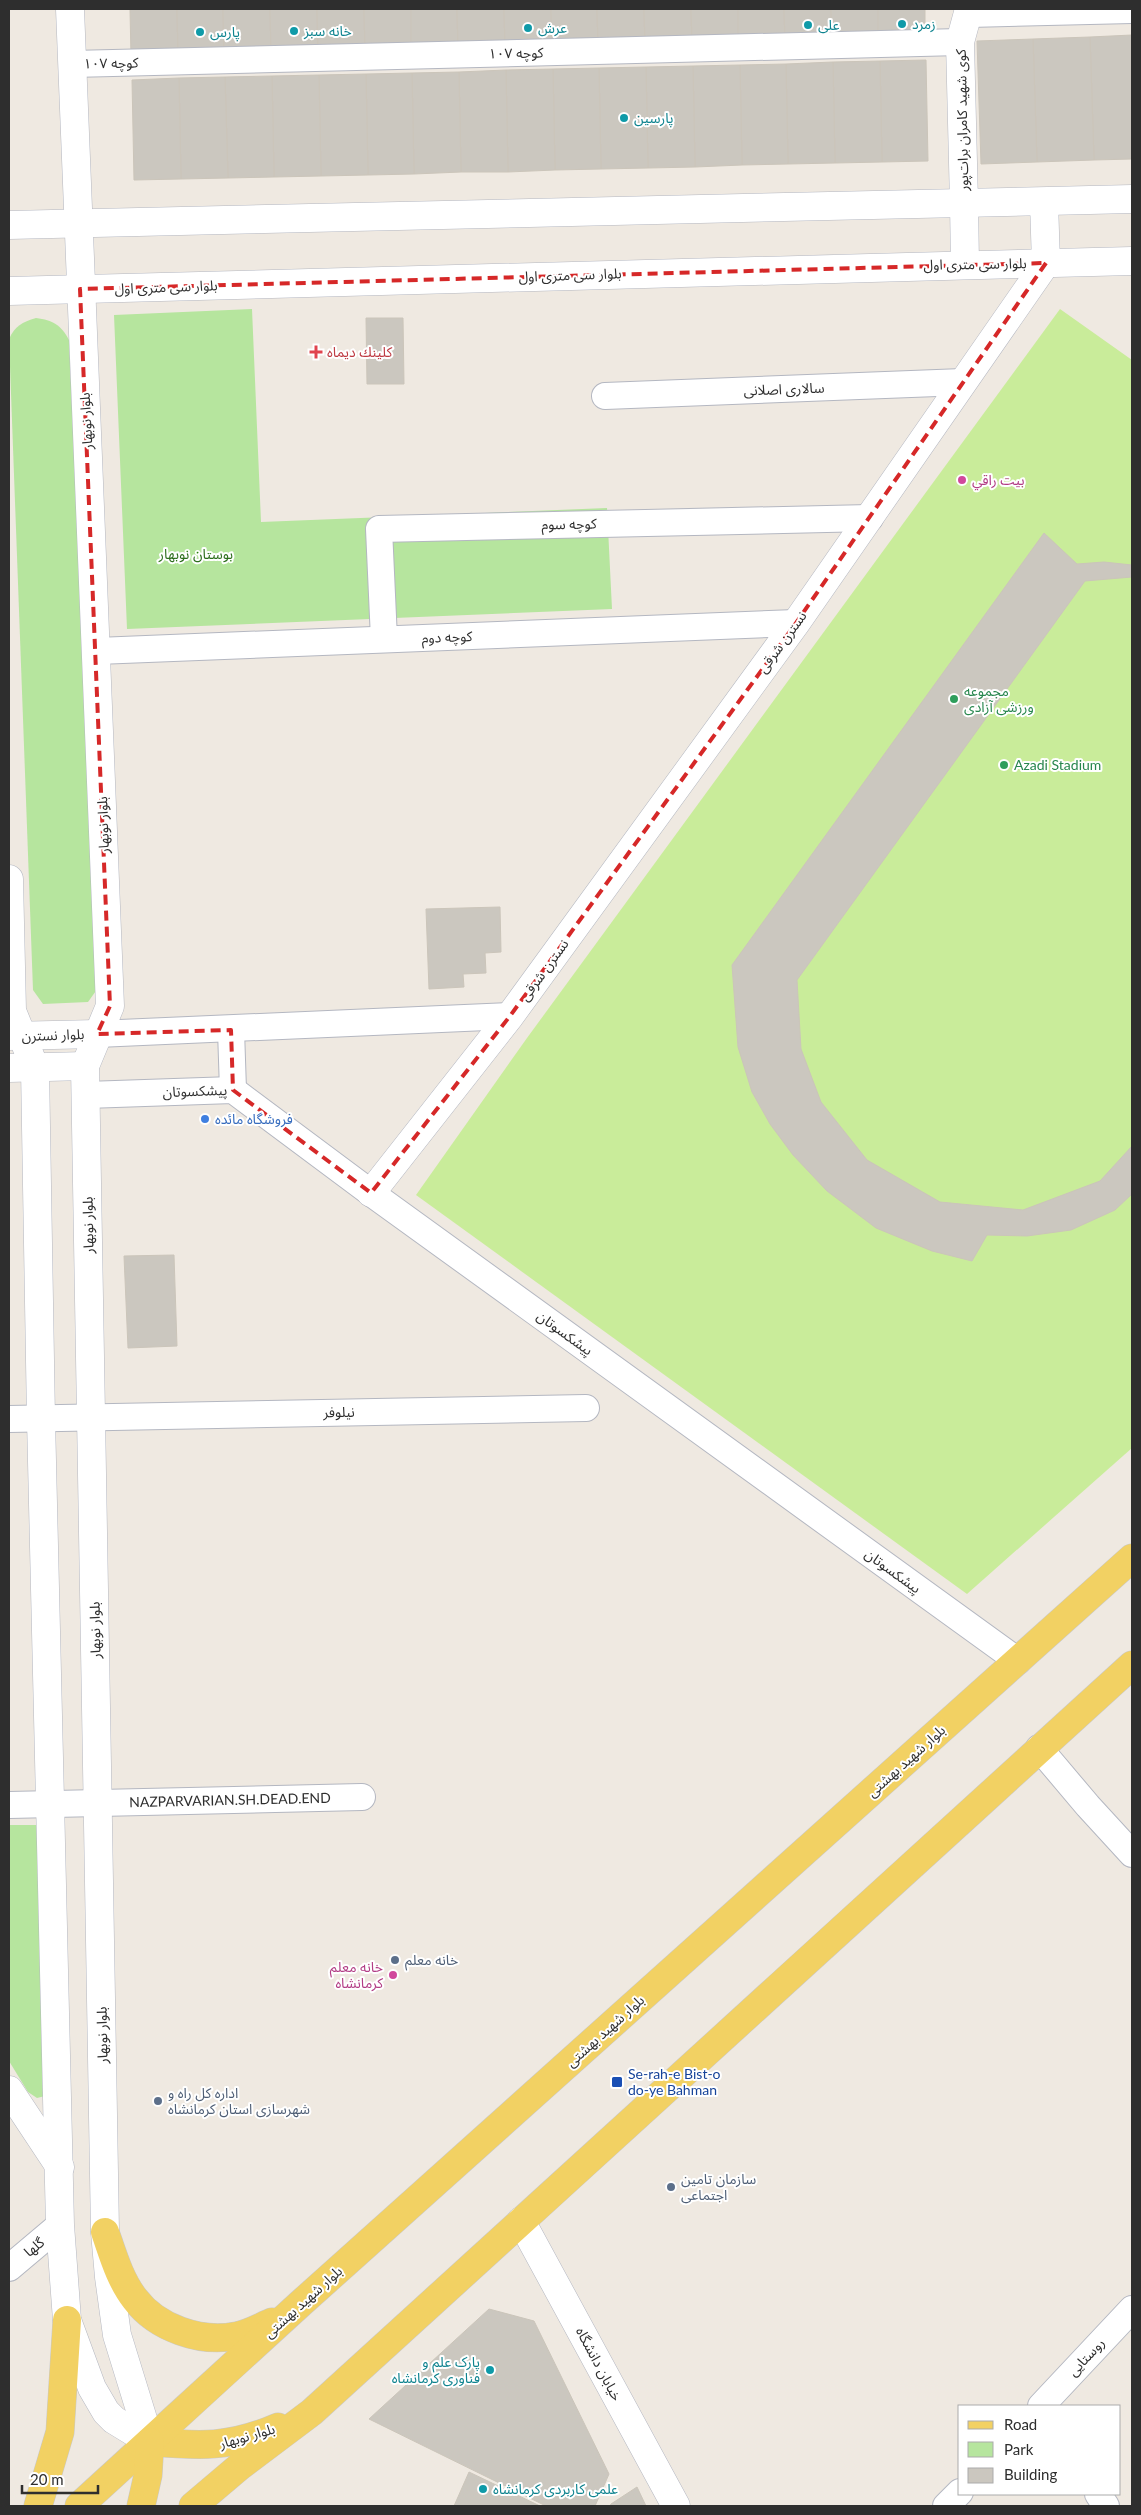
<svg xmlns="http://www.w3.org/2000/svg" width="1141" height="2515" font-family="Lato,'Noto Sans Arabic',sans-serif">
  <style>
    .green { fill: #b6e59e }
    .pitch { fill: #c9ec9a }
    .building { fill: #cbc7bf; stroke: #cbc5ba }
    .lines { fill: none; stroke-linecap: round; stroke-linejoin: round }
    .minor-casing { stroke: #b4b7c1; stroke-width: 28 }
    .tertiary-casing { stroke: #b4b7c1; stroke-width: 29 }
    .secondary-casing { stroke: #b4b7c1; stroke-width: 29 }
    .primary-casing { stroke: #c9c9c9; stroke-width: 29 }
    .minor { stroke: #fff; stroke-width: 26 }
    .tertiary { stroke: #fff; stroke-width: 28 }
    .secondary { stroke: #fff; stroke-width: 28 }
    .primary { stroke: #f2d163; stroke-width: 28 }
    .marked { fill: none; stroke: #d62828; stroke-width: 4; stroke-dasharray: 10 6; stroke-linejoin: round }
    .culture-dot { fill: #0f9aa8; stroke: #fff; stroke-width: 2 }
    .health-dot { fill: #e0444e; stroke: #fff; stroke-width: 2 }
    .hotel-dot { fill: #d1479c; stroke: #fff; stroke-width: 2 }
    .leisure-dot { fill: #2e9e5b; stroke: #fff; stroke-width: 2 }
    .shop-dot { fill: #3f7fe0; stroke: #fff; stroke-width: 2 }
    .service-dot { fill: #5c6f8a; stroke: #fff; stroke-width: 2 }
    .transit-dot { fill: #1a4fb4; stroke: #fff; stroke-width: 2 }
    .labels { text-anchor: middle; stroke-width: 4; stroke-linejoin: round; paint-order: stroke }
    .culture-label { font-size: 14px; fill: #0d838f; stroke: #fff; text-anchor: start }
    .street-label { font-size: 14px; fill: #2e2e2e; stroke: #fff }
    .health-label { font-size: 14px; fill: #be3a42; stroke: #fff; text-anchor: start }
    .hotel-label { font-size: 14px; fill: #b23c85; stroke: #fff; text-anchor: start }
    .park-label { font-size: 14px; fill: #2c6e1b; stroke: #fff }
    .leisure-label { font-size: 14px; fill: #27864d; stroke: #fff; text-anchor: start }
    .shop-label { font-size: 14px; fill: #366cbe; stroke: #fff; text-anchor: start }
    .service-label { font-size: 14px; fill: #4e5e75; stroke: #fff; text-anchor: start }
    .transit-label { font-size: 14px; fill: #164399; stroke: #fff; text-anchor: start }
  </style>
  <rect width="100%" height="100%" fill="#efe9e1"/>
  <g class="green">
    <path d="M 252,309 L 261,522 L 607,508 L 612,609 L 127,629 L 114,315 Z"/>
    <path d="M 36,318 C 53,320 61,325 69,340 L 98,988 L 88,1002 L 43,1004 L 33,990 L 9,339 C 15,326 22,322 36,318 Z"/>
    <path d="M 9,1825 L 37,1825 L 45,2096 L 37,2098 L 28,2092 L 9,2061 Z"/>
  </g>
  <path class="pitch" d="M 1060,309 L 1132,360 L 1132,1448 L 967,1594 L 416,1195 L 527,1038 Z"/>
  <g class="building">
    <path d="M 130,9 L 177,9 L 178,56 L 131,57 Z"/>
    <path d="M 177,9 L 223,9 L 224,55 L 178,56 Z"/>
    <path d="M 223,9 L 270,9 L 271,54 L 224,55 Z"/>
    <path d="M 270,9 L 317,9 L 318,53 L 271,54 Z"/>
    <path d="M 317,9 L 364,9 L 365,52 L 318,53 Z"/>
    <path d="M 364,9 L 411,9 L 411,50 L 365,52 Z"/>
    <path d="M 411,9 L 457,9 L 458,50 L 411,50 Z"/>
    <path d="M 457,9 L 504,9 L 505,48 L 458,50 Z"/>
    <path d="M 504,9 L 551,9 L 552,47 L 505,48 Z"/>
    <path d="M 551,9 L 597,9 L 598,46 L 552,47 Z"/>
    <path d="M 597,9 L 644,9 L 645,45 L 598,46 Z"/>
    <path d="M 644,9 L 691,9 L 692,44 L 645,45 Z"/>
    <path d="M 691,9 L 738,9 L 738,43 L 692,44 Z"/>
    <path d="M 738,9 L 784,9 L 785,42 L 738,43 Z"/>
    <path d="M 784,9 L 831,9 L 832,40 L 785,42 Z"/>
    <path d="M 831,9 L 878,9 L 878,39 L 832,40 Z"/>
    <path d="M 878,9 L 925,9 L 925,38 L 878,39 Z"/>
    <path d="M 1132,35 L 1132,159 L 1094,160 L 1090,37 Z"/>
    <path d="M 1090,37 L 1094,160 L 1037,162 L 1033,39 Z"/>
    <path d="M 1033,39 L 1037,162 L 981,164 L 977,41 Z"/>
    <path d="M 926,60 L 928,161 L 882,162 L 880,61 Z"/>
    <path d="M 880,61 L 882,162 L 835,163 L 833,62 Z"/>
    <path d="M 833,62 L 835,163 L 788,164 L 786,64 Z"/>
    <path d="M 786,64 L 788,164 L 742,165 L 740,65 Z"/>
    <path d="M 740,65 L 742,165 L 695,167 L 693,66 Z"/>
    <path d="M 693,66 L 695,167 L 648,168 L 646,67 Z"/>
    <path d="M 646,67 L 648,168 L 601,169 L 599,68 Z"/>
    <path d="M 599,68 L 601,169 L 555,170 L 553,69 Z"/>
    <path d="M 553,69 L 555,170 L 508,172 L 506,70 Z"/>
    <path d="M 506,70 L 508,172 L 461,172 L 459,72 Z"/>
    <path d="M 459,72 L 461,172 L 414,174 L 412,73 Z"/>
    <path d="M 412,73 L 414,174 L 368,175 L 366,74 Z"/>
    <path d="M 366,74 L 368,175 L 321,176 L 319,75 Z"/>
    <path d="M 319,75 L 321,176 L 274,177 L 272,76 Z"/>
    <path d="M 272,76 L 274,177 L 228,178 L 225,77 Z"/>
    <path d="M 225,77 L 228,178 L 181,179 L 179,78 Z"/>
    <path d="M 179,78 L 181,179 L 134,180 L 132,80 Z"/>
    <path d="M 366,318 L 403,318 L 404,384 L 367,384 Z"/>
    <path d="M 1044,533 L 1077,564 L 1104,562 L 1132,565 L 1132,577 L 1085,581 L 797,980 L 801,1049 L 821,1102 L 867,1160 L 940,1202 L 1023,1210 L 1100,1181 L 1132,1146 L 1132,1194 L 1115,1210 L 1071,1230 L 1027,1236 L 987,1235 L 972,1261 L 932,1251 L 876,1228 L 827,1191 L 793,1155 L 770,1124 L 752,1092 L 738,1047 L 732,965 Z"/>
    <path d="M 500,907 L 501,952 L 485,953 L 486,973 L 463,974 L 464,987 L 429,989 L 426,909 Z"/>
    <path d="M 174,1255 L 177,1346 L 128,1348 L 124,1256 Z"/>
    <path d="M 489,2309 L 534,2321 L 609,2474 L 595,2506 L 546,2506 L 369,2419 Z"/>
    <path d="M 469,2472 L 540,2506 L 454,2506 Z"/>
    <path d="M 637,2487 L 646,2506 L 610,2506 L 611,2504 Z"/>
  </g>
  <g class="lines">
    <g class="minor-casing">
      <g id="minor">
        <path d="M 969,14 L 1132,10"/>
        <path d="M 72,64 L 960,42"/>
        <path d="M 605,396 L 963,382"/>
        <path d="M 384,639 L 379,529 L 870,518"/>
        <path d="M 97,651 L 796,623"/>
        <path d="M 231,1030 L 233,1090"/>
        <path d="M 97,1034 L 510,1016"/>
        <path d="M 86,1095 L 233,1090 L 371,1193 L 1018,1661"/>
        <path d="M 9,1419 L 586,1408"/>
        <path d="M 1039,1748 L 1088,1806 L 1132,1854"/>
        <path id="s1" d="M 9,1805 L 362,1797"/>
        <path d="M 9,2268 L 60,2225"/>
        <path d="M 1041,2406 L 1132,2309"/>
        <path d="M 1098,2494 L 1106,2506"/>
        <path d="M 946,2506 L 960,2492"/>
      </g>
    </g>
    <g class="tertiary-casing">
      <g id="tertiary">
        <path d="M 964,203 L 960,42 L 969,9"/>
        <path d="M 9,1036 L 97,1034"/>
        <path d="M 9,1068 L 85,1066"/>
        <path d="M 371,1193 L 510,1016 L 796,623 L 1046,263"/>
        <path d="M 9,2090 L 60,2167"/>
      </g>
    </g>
    <g class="secondary-casing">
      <g id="secondary">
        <path d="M 70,9 L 110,1006 L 85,1066 L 105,2232 L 109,2277 L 117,2335 L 150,2442"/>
        <path d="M 1044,202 L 1046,263"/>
        <path d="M 964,203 L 965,264"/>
        <path d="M 9,225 L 1132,199"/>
        <path d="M 9,291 L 1132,261"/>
        <path d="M 9,879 L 12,1011 L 35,1068 L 41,1419 L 60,2225 L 67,2320 L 92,2388 L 106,2412 L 114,2420 L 150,2442"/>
        <path d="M 521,2221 L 676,2506"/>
      </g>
    </g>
    <g class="primary-casing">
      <g id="primary">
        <path d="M 105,2232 C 113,2255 120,2280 135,2299 C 157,2328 200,2343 236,2336 C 248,2334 260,2327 272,2322"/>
        <path d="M 150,2442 C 200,2446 230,2448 278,2427"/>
        <path d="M 38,2506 L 60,2432 L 67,2320"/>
        <path d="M 79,2506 L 300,2304 L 1132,1558"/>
        <path d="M 141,2506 L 148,2475 L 150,2442"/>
        <path d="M 193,2506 L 239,2467 L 312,2412 L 1132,1665"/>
      </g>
    </g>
    <use href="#minor" class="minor"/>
    <use href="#tertiary" class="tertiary"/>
    <use href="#secondary" class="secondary"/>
    <use href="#primary" class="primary"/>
  </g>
  <path class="marked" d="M 1046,263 L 796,623 L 510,1016 L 371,1193 L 233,1090 L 231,1030 L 97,1034 L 110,1006 L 80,289 Z"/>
  <g class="culture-dot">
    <circle cx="902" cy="24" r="5"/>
    <circle cx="808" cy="25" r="5"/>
    <circle cx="528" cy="28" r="5"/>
    <circle cx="294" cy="31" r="5"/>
    <circle cx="200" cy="32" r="5"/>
    <circle cx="624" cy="118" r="5"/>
    <circle cx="490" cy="2370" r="5"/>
    <circle cx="483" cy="2489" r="5"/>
  </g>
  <path class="health-dot" d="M313.5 344.5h5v5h5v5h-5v5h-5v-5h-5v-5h5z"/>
  <g class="hotel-dot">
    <circle cx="962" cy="480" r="5"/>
    <circle cx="393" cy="1975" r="5"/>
  </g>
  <g class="leisure-dot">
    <circle cx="954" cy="699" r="5"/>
    <circle cx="1004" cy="765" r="5"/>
  </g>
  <circle class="shop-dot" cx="205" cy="1119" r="5"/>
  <g class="service-dot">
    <circle cx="395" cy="1960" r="5"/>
    <circle cx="158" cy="2101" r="5"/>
    <circle cx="671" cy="2187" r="5"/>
  </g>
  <rect class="transit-dot" x="611" y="2076" width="12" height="12" rx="2.5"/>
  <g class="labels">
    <g class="culture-label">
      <text x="912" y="29">زمرد</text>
      <text x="818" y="30">علی</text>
      <text x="538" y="33">عرش</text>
      <text x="304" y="36">خانه سبز</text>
      <text x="210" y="37">پارس</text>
      <text x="634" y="123">پارسین</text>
      <text x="480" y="2367" text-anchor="end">پارک علم و<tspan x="480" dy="16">فناوری کرمانشاه</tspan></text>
      <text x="493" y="2494">علمی کاربردی کرمانشاه</text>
    </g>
    <g class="street-label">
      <text transform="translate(516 53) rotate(-1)" y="5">کوچه ۱۰۷</text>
      <text transform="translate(111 63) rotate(-1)" y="5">کوچه ۱۰۷</text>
      <text transform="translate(962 120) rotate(-91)" y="5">کوی شهید کامران برات‌پور</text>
      <text transform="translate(975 264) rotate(-1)" y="5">بلوار سی متری اول</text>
      <text transform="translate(570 275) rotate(-2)" y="5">بلوار سی متری اول</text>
      <text transform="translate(166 287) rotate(-2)" y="5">بلوار سی متری اول</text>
      <text transform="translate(784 389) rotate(-2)" y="5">سالاری اصلانی</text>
      <text transform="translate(86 421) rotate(-93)" y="5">بلوار نوبهار</text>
      <text transform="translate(569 524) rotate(-1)" y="5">کوچه سوم</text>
      <text transform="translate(447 637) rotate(-2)" y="5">کوچه دوم</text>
      <text transform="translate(782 642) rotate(-54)" y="5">نسترن شرقی</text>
      <text transform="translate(103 825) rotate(-92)" y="5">بلوار نوبهار</text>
      <text transform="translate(544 970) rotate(-54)" y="5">نسترن شرقی</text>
      <text transform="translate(53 1035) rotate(-2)" y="5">بلوار نسترن</text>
      <text transform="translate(195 1091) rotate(-2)" y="5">پیشکسوتان</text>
      <text transform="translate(88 1225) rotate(-91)" y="5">بلوار نوبهار</text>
      <text transform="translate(565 1333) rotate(36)" y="5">پیشکسوتان</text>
      <text transform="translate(339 1412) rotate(-1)" y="5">نیلوفر</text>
      <text transform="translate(893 1571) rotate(36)" y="5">پیشکسوتان</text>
      <text transform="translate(95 1630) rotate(-91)" y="5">بلوار نوبهار</text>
      <text transform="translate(906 1761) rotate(-42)" y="5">بلوار شهید بهشتی</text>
      <text dy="5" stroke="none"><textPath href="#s1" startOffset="221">NAZPARVARIAN.SH.DEAD.END</textPath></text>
      <text transform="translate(605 2031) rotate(-42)" y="5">بلوار شهید بهشتی</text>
      <text transform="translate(102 2035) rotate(-91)" y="5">بلوار نوبهار</text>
      <text transform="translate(34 2247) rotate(-40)" y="5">گلها</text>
      <text transform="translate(303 2302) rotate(-42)" y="5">بلوار شهید بهشتی</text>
      <text transform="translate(1086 2357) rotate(-47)" y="5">روستایی</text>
      <text transform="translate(599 2364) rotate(62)" y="5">خیابان دانشگاه</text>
      <text transform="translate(247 2436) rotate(-16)" y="5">بلوار نوبهار</text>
    </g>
    <g class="health-label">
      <text x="327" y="357">كلينك ديماه</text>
    </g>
    <g class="hotel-label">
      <text x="972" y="485">بيت راقي</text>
      <text x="383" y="1972" text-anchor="end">خانه معلم<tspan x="383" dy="16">کرمانشاه</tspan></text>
    </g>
    <g class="park-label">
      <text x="196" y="559">بوستان نوبهار</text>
    </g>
    <g class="leisure-label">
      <text x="964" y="696">مجموعه<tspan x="964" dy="16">ورزشی آزادی</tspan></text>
      <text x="1014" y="770">Azadi Stadium</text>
    </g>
    <g class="shop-label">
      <text x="215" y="1124">فروشگاه مائده</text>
    </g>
    <g class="service-label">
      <text x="405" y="1965">خانه معلم</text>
      <text x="168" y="2098">اداره کل راه و<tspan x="168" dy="16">شهرسازی استان کرمانشاه</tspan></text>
      <text x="681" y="2184">سازمان تامین<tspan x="681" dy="16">اجتماعی</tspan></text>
    </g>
    <g class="transit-label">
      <text x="628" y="2079">Se-rah-e Bist-o<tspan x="628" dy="16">do-ye Bahman</tspan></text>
    </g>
  </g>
  <rect width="1141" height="2515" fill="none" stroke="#2e2e2e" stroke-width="20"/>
  <rect x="958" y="2405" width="162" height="90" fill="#ffffff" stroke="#ababab"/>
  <rect x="968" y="2421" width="25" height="8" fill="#f2d163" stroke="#ababab"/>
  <text x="1004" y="2430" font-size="15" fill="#2e2e2e">Road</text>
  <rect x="968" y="2442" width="25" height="15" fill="#b6e59e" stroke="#ababab"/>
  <text x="1004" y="2455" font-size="15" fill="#2e2e2e">Park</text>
  <rect x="968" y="2468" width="25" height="15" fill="#cbc7bf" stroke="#ababab"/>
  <text x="1004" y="2480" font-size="15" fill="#2e2e2e">Building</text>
  <path d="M22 2485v8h76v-8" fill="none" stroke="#2e2e2e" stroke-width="2.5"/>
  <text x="30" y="2485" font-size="15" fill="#2e2e2e" stroke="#ffffff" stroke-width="4" paint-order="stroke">20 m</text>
</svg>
